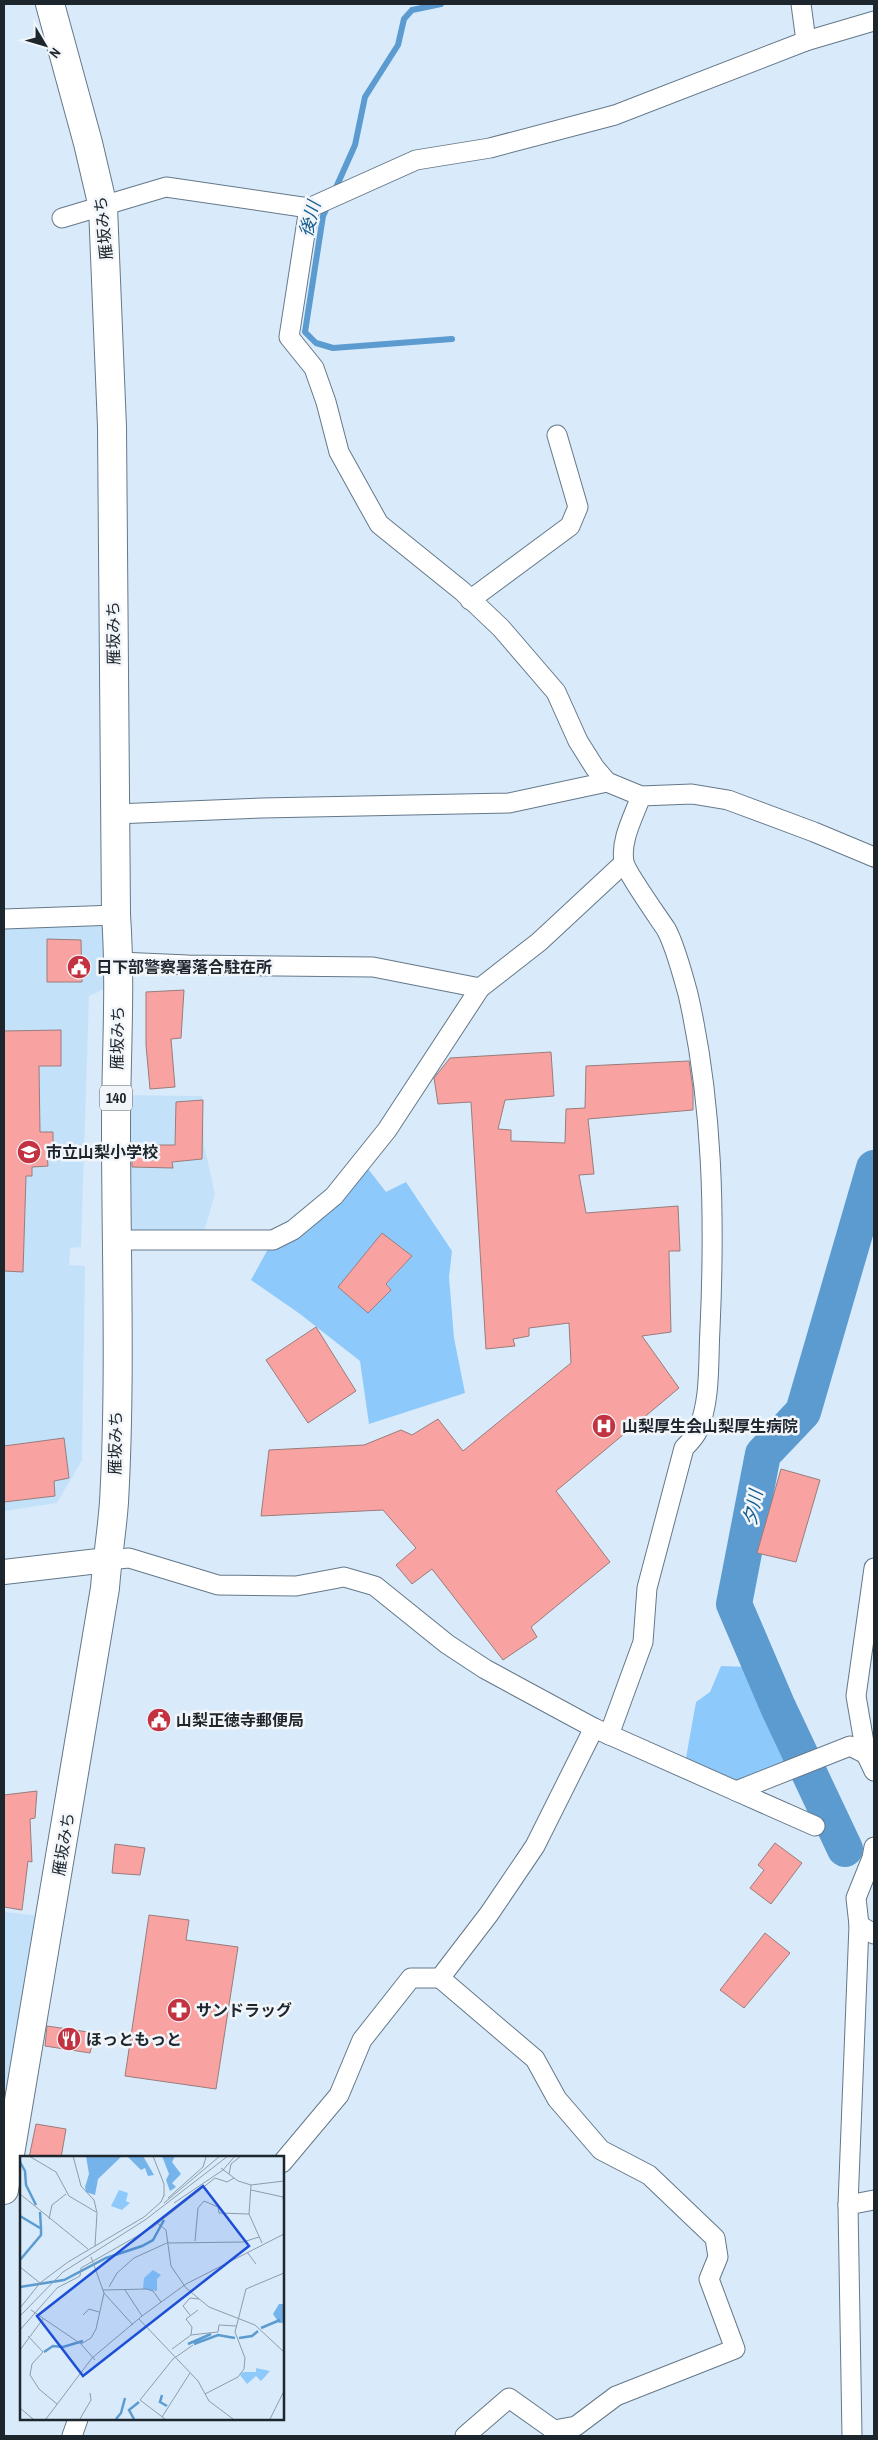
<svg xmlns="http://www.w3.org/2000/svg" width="878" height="2440" font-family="'Archivo Narrow','Noto Sans JP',sans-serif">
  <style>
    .built { fill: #c4e1fa }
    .green { fill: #8ec9fb; fill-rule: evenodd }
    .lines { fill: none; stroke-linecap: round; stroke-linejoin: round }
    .stream { stroke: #5c9bd0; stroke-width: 6 }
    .river { stroke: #5c9bd0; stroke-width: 36 }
    .building { fill: #f8a3a1; stroke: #997c7b }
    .minor-casing { stroke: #647889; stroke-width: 21 }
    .tertiary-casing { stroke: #647889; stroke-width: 26 }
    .trunk-casing { stroke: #647889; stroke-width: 30 }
    .minor { stroke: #fff; stroke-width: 19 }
    .tertiary { stroke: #fff; stroke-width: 24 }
    .trunk { stroke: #fff; stroke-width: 28 }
    .labels { text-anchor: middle; stroke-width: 5; stroke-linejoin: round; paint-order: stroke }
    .shield { fill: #f2f6fa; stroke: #5e646a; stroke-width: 1 }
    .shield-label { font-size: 15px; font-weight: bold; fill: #1e262d }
    .street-label { font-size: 16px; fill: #1e262d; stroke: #f2f6fa }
    .poi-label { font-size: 16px; font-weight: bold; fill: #1e262d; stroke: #f2f6fa; text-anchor: start }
    .water-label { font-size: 18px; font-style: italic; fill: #145c8e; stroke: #f2f6fa }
    .inset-river { fill: none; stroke: #5c9bd0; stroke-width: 2.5 }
    .inset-road { fill: none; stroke: #8e9ca9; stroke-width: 1 }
    .view { fill: #1d4ed8; fill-opacity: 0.15; stroke: #1d4ed8; stroke-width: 2.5 }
    .inset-edge { fill: none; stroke: #1e262d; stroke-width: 2.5 }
  </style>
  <rect width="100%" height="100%" fill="#d9ebfb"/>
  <g class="built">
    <path d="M 116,915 L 118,982 L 89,996 L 81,1247 L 70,1248 L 69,1265 L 85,1266 L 82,1460 L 57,1503 L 4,1511 L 4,919 Z"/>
    <path d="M 116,1095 L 202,1096 L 204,1145 L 215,1194 L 203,1235 L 116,1240 Z"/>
    <path d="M 4,1912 L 51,1917 L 4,2190 Z"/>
  </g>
  <g class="green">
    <path d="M 362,1161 L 386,1192 L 406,1182 L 452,1251 L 449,1277 L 454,1338 L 465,1393 L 369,1424 L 360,1361 L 300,1314 L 251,1280 L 273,1240 ZM 382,1234 L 412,1256 L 387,1284 L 391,1290 L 368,1312 L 338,1287 Z"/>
    <path d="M 721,1666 L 747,1667 L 788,1770 L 736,1791 L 684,1769 L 696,1702 L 710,1692 Z"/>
  </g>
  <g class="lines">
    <g class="stream">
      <path d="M 334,192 L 355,145 L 365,97 L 398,45 L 404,19 L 412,10 L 441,4"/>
      <path d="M 328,205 L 323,216 L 305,332 L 316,343 L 333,348 L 452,339"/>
    </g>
    <path class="river" d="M 845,1849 L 778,1707 L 734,1604 L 763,1454 L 803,1412 L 874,1168"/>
  </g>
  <g class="building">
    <path d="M 47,939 L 81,940 L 82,982 L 47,982 Z"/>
    <path d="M 184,990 L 181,1038 L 171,1039 L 175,1087 L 150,1089 L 146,1045 L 146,992 Z"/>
    <path d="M 61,1030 L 61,1066 L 39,1066 L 40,1132 L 53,1132 L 53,1153 L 47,1153 L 48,1166 L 32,1167 L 32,1176 L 26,1176 L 23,1272 L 4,1271 L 4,1031 Z"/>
    <path d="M 551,1052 L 554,1096 L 505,1100 L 498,1129 L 511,1130 L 511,1141 L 565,1143 L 566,1109 L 585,1108 L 586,1066 L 689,1061 L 693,1089 L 693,1110 L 588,1119 L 594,1174 L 579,1175 L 586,1213 L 678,1206 L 680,1251 L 669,1251 L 671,1332 L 642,1336 L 679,1388 L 556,1491 L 610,1562 L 531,1627 L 537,1637 L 503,1660 L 432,1569 L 412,1584 L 396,1565 L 416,1548 L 383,1510 L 261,1516 L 269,1450 L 364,1445 L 401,1430 L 412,1435 L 438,1419 L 463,1451 L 571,1363 L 569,1323 L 529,1328 L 529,1336 L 513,1339 L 515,1346 L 486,1349 L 471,1102 L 438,1104 L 434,1078 L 450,1058 Z"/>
    <path d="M 203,1100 L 202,1159 L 172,1162 L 173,1168 L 132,1167 L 132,1145 L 175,1145 L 176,1102 Z"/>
    <path d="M 382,1233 L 412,1256 L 386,1284 L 391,1290 L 368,1313 L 338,1287 Z"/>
    <path d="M 316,1327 L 356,1391 L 308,1423 L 266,1360 Z"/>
    <path d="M 64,1438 L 69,1478 L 54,1481 L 55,1496 L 4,1502 L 4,1446 Z"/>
    <path d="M 781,1469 L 820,1480 L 796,1562 L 757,1553 Z"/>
    <path d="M 37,1791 L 35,1818 L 30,1819 L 32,1862 L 28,1861 L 22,1910 L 4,1907 L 4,1795 Z"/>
    <path d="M 775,1843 L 802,1863 L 771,1904 L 750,1888 L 764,1870 L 758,1865 Z"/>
    <path d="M 115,1844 L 145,1848 L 140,1875 L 112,1873 Z"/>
    <path d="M 149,1915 L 189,1920 L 186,1940 L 238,1947 L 216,2089 L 125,2076 Z"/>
    <path d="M 765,1933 L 790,1953 L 744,2008 L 720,1990 Z"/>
    <path d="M 47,2026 L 95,2033 L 90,2053 L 45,2046 Z"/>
    <path d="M 36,2124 L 66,2129 L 61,2158 L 29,2158 Z"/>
  </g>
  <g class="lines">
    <g class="minor-casing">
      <g id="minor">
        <path d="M 801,4 L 806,41"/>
        <path d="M 309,208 L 289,337 L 314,368 L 326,402 L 339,452 L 379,524 L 462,591 L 501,628 L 556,692 L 578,741 L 595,768 L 607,782 L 641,796 L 692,794 L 728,800 L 814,832 L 874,857"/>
        <path d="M 62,218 L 166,187 L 309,208 L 416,160 L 490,148 L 615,115 L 806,41 L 874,21"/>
        <path d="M 470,600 L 570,526 L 578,507 L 557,435"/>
        <path d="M 115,814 L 262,808 L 509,803 L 607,782"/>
        <path d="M 4,919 L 116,915"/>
        <path d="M 119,962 L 188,965 L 373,967 L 480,988"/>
        <path d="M 116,1240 L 273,1240 L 293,1230 L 334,1196 L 387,1130 L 480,988 L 539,942 L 624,863"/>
        <path d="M 107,1560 L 129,1558 L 218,1585 L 296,1586 L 344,1577 L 375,1586 L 447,1644 L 485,1669 L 594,1728 L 736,1791 L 850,1746 L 866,1754"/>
        <path d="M 874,1568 L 856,1696 L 866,1754 L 874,1771"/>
        <path d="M 609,1735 L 643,1642 L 647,1588 L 684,1448 C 689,1443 695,1437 698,1430 C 711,1399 708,1362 710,1329 C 715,1217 713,1103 688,994 C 683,976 675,945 666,929 C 658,917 626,872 624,862 C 620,840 634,816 641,796"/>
        <path d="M 736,1791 L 815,1826"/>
        <path d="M 859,1925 L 874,1934"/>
        <path d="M 440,1978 L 535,2059 L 557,2099 L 601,2150 L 649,2175 L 715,2238 L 718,2257 L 709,2279 L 735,2349 L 616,2396 L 576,2426 L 554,2430 L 509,2398 L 465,2436"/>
        <path d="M 282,2163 L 339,2095 L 362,2040 L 411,1978 L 440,1978 L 489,1914 L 535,1846 L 594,1728"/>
        <path d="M 848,2205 L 874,2200"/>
        <path d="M 72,2436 L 78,2419"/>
        <path d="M 852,2436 L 848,2205 L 859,1925 L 856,1898 L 872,1858 L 874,1847"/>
      </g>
    </g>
    <g class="tertiary-casing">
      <path id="tertiary" d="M 4,1572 L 107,1560"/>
    </g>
    <g class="trunk-casing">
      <path id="trunk" d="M 4,2190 L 105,1588 C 107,1560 112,1531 114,1502 C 121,1377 116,1251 116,1127 C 116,1056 121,985 116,915 L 112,427 L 103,207 L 88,143 L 50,4"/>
    </g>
    <use href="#minor" class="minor"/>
    <use href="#tertiary" class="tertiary"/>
    <use href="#trunk" class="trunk"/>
  </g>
  <defs>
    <g id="civic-disc" transform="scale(1.25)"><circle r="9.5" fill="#c23240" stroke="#f2f6fa"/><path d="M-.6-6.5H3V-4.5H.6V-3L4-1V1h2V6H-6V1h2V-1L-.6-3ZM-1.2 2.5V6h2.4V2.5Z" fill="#fff"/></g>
    <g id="school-disc" transform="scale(1.25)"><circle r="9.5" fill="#c23240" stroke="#f2f6fa"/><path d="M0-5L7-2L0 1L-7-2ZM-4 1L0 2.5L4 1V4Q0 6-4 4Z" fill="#fff"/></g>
    <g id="hospital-disc" transform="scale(1.25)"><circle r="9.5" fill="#c23240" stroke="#f2f6fa"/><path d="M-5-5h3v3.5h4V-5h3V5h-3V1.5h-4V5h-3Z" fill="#fff"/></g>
    <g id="pharmacy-disc" transform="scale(1.25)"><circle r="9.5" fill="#c23240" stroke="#f2f6fa"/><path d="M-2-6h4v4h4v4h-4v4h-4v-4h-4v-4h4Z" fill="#fff"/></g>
    <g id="restaurant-disc" transform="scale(1.25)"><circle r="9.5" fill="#c23240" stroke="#f2f6fa"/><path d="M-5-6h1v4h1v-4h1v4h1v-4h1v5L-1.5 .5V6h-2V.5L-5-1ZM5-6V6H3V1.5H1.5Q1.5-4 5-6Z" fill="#fff"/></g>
  </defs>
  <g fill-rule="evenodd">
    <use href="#civic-disc" x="79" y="967"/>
    <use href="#school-disc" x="29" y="1152"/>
    <use href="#hospital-disc" x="604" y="1426"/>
    <use href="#civic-disc" x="159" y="1720"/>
    <use href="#pharmacy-disc" x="179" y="2010"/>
    <use href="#restaurant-disc" x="69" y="2039"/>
  </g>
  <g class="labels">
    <rect class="shield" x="100" y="1085.5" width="32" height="25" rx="4"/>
    <g class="shield-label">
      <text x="116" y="1103">140</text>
    </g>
    <g class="street-label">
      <text transform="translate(103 228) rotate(-96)" y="6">雁坂みち</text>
      <text transform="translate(113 633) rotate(-91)" y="6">雁坂みち</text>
      <text transform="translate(117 1038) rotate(-89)" y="6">雁坂みち</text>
      <text transform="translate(115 1443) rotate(-89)" y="6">雁坂みち</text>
      <text transform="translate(63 1844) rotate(-81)" y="6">雁坂みち</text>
    </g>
    <g class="poi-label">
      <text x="96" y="973">日下部警察署落合駐在所</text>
      <text x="46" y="1158">市立山梨小学校</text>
      <text x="622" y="1432">山梨厚生会山梨厚生病院</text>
      <text x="176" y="1726">山梨正徳寺郵便局</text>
      <text x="196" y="2016">サンドラッグ</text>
      <text x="86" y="2045">ほっともっと</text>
    </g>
    <g class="water-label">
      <text transform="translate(310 219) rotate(-75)" y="6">後川</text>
      <text transform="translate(753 1508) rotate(-79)" y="6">夕川</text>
    </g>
  </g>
  <g transform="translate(20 2156)">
    <rect width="264" height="264" fill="#d9ebfb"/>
    <path d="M 99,34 L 108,37 L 106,45 L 110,47 L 102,54 L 91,50 ZM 133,114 L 141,119 L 137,123 L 137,135 L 123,133 L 124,122 ZM 236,212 L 250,215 L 241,225 L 236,220 L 227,228 L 220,219 L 223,216 L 236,216 Z" fill="#8ec9fb"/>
    <path d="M 66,0 L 102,0 L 78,23 L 75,39 L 66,36 L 65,31 L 69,18 ZM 107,0 L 123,0 L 134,19 L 128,20 L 125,12 L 121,14 ZM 142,0 L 155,0 L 152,6 L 161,18 L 152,27 L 156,31 L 150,35 L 146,24 L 149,18 ZM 259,148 L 264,148 L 264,167 L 259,167 L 253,158 Z" fill="#74b4ea"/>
    <path class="inset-river" d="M 0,6 L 5,15 L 6,29 L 16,49M 20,56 L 21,72M 0,60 L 20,72M 0,104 L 21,79 L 21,72M 0,131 L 44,124 L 86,102 L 122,90 L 133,84 L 144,64M 241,172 L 260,164M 219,182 L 232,180 L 238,175M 168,188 L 191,178M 174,188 L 198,179 L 215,182M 24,196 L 33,190 L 43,191 L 63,185M 142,239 L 140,246 L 147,250M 96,263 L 101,257 L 105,242M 114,263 L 109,254 L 119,246"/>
    <path class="inset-road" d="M 9,0 L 36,16 L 49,40 L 76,56M 53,0 L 61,30 L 74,44 L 77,57 L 75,90M 133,0 L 144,28 L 144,40M 201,12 L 218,25 L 231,29 L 264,25M 209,18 L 211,8 L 221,0M 231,29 L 229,58 L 242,87M 231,34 L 263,41 L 264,49M 0,38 L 68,93M 148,42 L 183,11 L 186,1M 144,47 L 200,0M 154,47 L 203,14 L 215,0M 29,63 L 32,49 L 46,38M 137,67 L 146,74 L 151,110 L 166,132 L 189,151 L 235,169 L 264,196M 175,85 L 178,52 L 184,45 L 198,51 L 199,57 L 229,58M 149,87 L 223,86 L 239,81M 227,96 L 236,108M 71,101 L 84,137 L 113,169M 0,111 L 20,127M 20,127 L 48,106 L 124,61 L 141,46 L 144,39M 89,131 L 97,117 L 114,102 L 149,86M 83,134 L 127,133 L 133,135 L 141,146M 105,134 L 122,160M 0,152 L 20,127M 11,154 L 61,188 L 75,204M 178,154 L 166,163 L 172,171 L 171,179 L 198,176 L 199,169 L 216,170M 63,159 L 69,153 L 79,156M 170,159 L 163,150 L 170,142 L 179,143M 0,160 L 43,116 L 125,64 L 208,0M 119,163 L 178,225 L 189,245 L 213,263M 0,174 L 37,132 L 60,120 L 61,112 L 133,71 L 195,22 L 207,26 L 214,22M 8,180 L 23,196 L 12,208 L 10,219 L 19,233 L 37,248M 61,188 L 71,182 L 76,173 L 84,137M 152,193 L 171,179M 0,194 L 23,163M 185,238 L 218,221 L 224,213 L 225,202 L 215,176 L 226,133 L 264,117M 0,252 L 13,263M 142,261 L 170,217M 26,263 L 72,202 L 122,160 L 166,128 L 264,78M 60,263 L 71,244 L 70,237M 145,263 L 120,244 L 153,203 L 173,189M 250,263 L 264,235"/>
    <path class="view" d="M 183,30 L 229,90 L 63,220 L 17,160 Z"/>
    <rect width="264" height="264" class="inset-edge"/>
  </g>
  <rect width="878" height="2440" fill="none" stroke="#1e262d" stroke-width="10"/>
  <g transform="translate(45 45) rotate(128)" stroke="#f2f6fa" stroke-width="4" paint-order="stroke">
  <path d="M0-4L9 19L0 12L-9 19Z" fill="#1e262d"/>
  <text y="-8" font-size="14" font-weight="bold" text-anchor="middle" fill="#1e262d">N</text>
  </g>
</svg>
